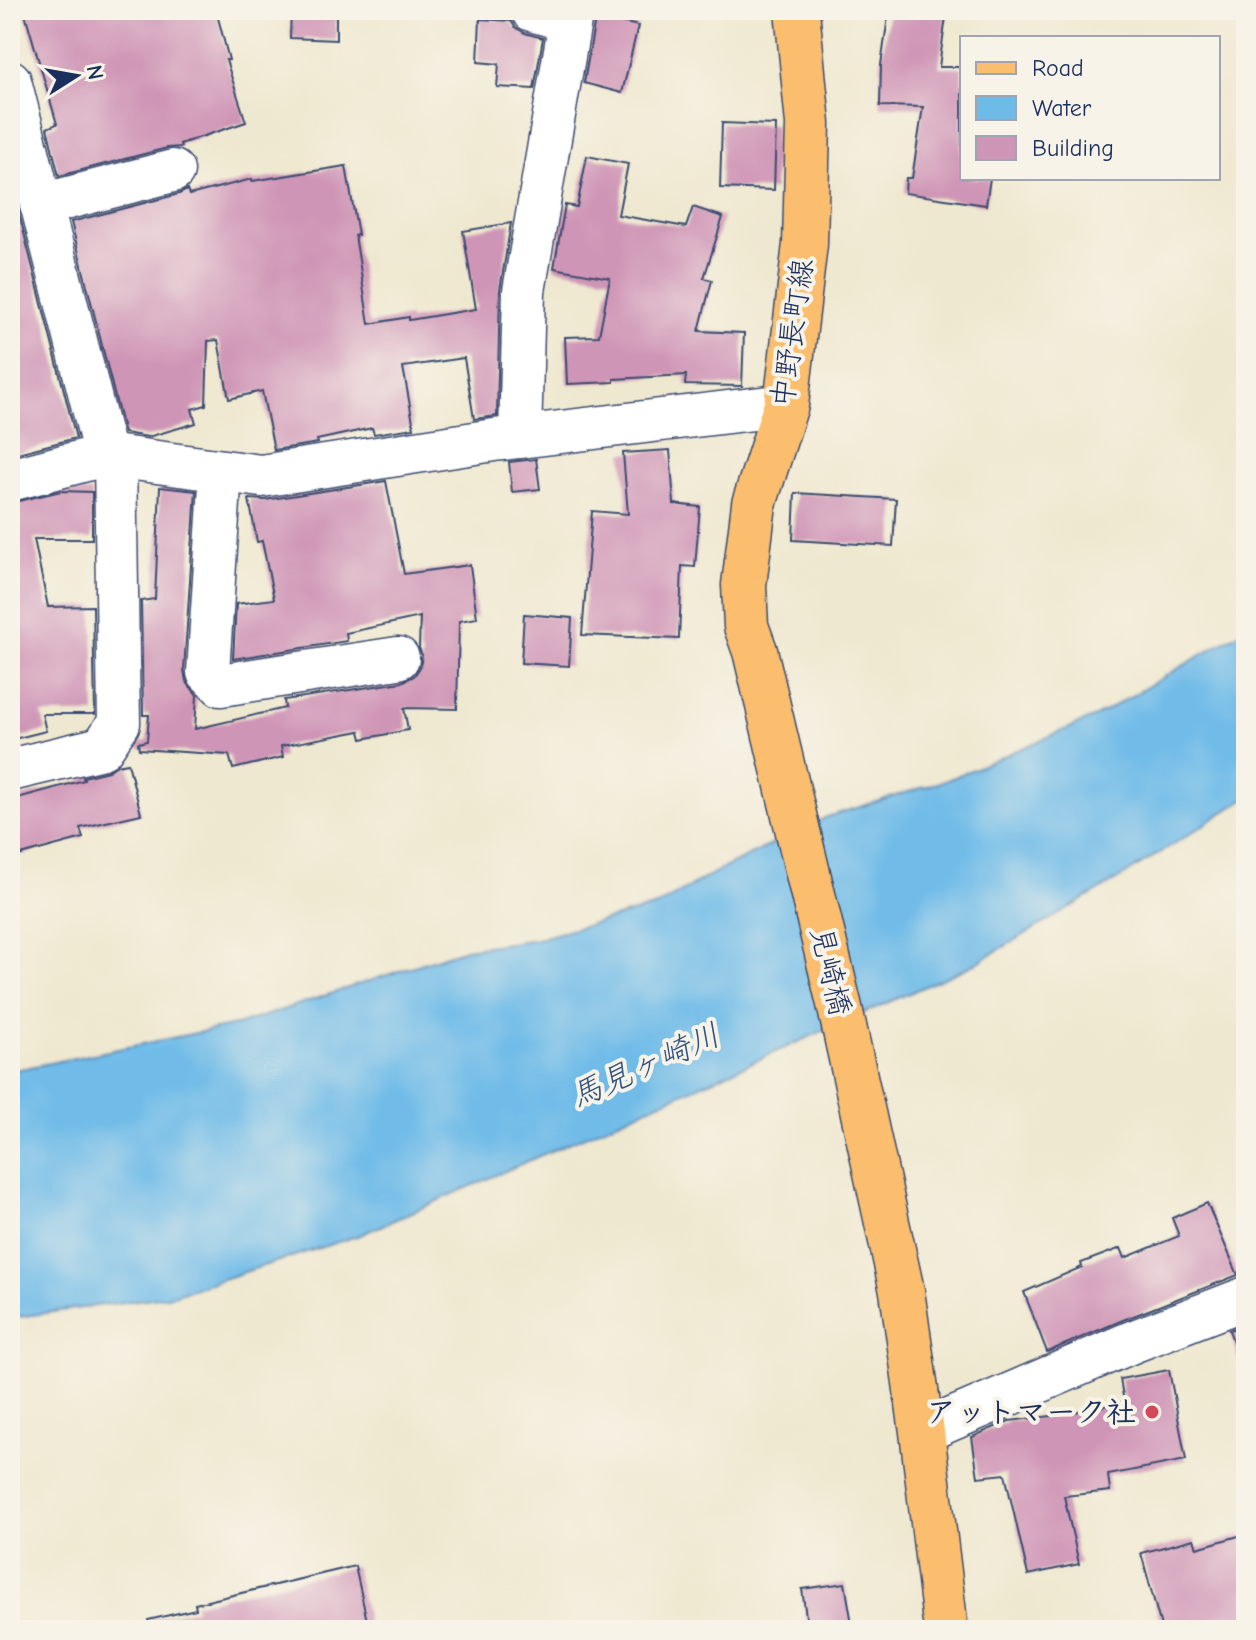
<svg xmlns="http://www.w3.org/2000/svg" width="1256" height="1640" font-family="'Comic Neue','Klee One',sans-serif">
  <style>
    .water { fill: #6fbbe8; stroke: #4575a3; stroke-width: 2 }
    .building { fill: #cf95b6 }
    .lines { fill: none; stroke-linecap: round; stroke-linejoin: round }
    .minor-casing { stroke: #3b4b6f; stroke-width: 45 }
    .major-casing { stroke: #3b4b6f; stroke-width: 47 }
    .minor { stroke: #fff; stroke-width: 42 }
    .major { stroke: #fabe6e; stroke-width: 44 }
    .poi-dot { fill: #d1495b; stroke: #f7f3e8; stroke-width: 3 }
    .labels { text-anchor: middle; stroke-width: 8; stroke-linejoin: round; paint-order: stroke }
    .street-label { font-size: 30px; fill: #1b2f5e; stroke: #f7f3e8 }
    .poi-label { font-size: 30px; font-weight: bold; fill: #1b2f5e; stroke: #f7f3e8; text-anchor: end }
    .water-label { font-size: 32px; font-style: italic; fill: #305280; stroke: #f7f3e8 }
  </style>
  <rect width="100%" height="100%" fill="#f7f3e8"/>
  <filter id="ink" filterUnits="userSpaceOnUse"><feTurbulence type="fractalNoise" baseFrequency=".0125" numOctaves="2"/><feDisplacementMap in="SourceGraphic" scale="16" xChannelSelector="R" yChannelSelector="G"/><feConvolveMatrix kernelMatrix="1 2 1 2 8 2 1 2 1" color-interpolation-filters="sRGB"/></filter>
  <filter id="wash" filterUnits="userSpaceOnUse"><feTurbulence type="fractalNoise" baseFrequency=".006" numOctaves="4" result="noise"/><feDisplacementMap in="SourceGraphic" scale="32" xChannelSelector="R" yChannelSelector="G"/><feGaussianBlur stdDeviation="1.8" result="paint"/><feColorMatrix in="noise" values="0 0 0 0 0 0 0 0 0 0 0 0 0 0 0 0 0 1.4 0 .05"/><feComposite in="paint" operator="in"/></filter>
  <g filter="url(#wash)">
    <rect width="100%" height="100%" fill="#efe8d0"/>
    <path class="water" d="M 1246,629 L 1246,798 L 1117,880 L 973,965 L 360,1235 L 173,1295 L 10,1318 L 10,1071 L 240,1024 L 465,949 L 537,939 L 657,906 L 716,872 L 827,817 L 947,780 L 1095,717 Z"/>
    <g id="blocks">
      <g class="building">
        <path d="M 24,10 L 216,10 L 229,60 L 226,60 L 246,122 L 180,144 L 181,147 L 167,148 L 59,176 L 47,128 L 57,124 Z"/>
        <path d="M 291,10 L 336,10 L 336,40 L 290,38 Z"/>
        <path d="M 889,10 L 947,10 L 939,67 L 962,67 L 962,178 L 990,178 L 986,205 L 905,193 L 906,178 L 912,178 L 923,107 L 880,106 L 881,65 Z"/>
        <path d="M 593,15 L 638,26 L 622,93 L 584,83 L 594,25 Z"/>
        <path d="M 480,19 L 511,21 L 515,27 L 525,33 L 543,38 L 534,89 L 497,87 L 499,64 L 478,62 Z"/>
        <path d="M 722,123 L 776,125 L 774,190 L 720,188 Z"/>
        <path d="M 587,156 L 628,164 L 618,215 L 686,227 L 693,207 L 723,217 L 704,278 L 712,280 L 699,331 L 744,333 L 742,386 L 685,385 L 686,375 L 614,379 L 614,382 L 567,384 L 565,337 L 599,336 L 610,278 L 554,268 L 565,205 L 577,207 Z"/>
        <path d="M 346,166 L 358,235 L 355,235 L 369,324 L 409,317 L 409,320 L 476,309 L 463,231 L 511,223 L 500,290 L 497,416 L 474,419 L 464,358 L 403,367 L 414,428 L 374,434 L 372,428 L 317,440 L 318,443 L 274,450 L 262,391 L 229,399 L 218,340 L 208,341 L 206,405 L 192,409 L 196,423 L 148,437 L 124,433 L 71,222 L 179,194 L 187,190 L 189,195 L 252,179 L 252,181 Z"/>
        <path d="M 10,178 L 76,438 L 10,455 Z"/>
        <path d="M 670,450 L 674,504 L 700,507 L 695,567 L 682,566 L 679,639 L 582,635 L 592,511 L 628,514 L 623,453 Z"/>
        <path d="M 536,459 L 540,489 L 512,492 L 509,462 Z"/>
        <path d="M 386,481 L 404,574 L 470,565 L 477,618 L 459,621 L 457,709 L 404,708 L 408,730 L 362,739 L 360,731 L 281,746 L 283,757 L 233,769 L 229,755 L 139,749 L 138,743 L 147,741 L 149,715 L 143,715 L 141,601 L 155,599 L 160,487 L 196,491 L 184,670 L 186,681 L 197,695 L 195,729 L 285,708 L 284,700 L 402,682 L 414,676 L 420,667 L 422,655 L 419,648 L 420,617 L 346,633 L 347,641 L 233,659 L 236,604 L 274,599 L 262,541 L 257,542 L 249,499 L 265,500 Z"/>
        <path d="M 61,491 L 92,492 L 92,539 L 34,539 L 48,607 L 93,606 L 95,714 L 42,714 L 46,731 L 10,740 L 10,503 Z"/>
        <path d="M 795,493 L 896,499 L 893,546 L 793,540 Z"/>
        <path d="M 524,614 L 572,618 L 569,666 L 521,663 Z"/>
        <path d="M 128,763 L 141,814 L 80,828 L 83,838 L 10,858 L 10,800 L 84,780 L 83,777 L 108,771 L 117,765 Z"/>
        <path d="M 1207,1203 L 1238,1275 L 1123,1320 L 1047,1352 L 1024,1292 L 1082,1267 L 1081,1263 L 1121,1248 L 1125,1258 L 1179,1236 L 1172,1218 Z"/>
        <path d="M 1246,1324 L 1246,1366 L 1242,1367 L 1229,1330 Z"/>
        <path d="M 1169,1370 L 1186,1460 L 1108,1475 L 1110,1491 L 1064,1496 L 1079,1564 L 1028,1575 L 1005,1474 L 978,1477 L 972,1437 L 1009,1421 L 1060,1415 L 1124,1402 L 1120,1379 Z"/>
        <path d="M 1242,1535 L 1246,1550 L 1246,1630 L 1162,1630 L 1141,1553 L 1194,1539 L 1197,1548 Z"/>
        <path d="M 355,1566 L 369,1630 L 149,1630 L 148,1620 L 196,1609 L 195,1604 Z"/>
        <path d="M 845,1583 L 853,1630 L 808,1630 L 802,1589 Z"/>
      </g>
    </g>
  </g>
  <g filter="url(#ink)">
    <use href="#blocks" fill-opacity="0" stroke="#3b4b6f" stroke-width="2"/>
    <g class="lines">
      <g class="minor-casing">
        <g id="minor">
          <path d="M 10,81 L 105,455"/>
          <path d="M 41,205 L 173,171"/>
          <path d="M 520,437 L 524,291 L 570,21 L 532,10"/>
          <path d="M 221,471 L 208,672 L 221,685 L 398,658"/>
          <path d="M 10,480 L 105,455 L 261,476 L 494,440 L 786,405"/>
          <path d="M 10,770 L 102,748 L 119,723 L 115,457"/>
          <path d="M 922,1432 L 1132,1342 L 1246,1298"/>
        </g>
      </g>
      <g class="major-casing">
        <path id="major" d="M 797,10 L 808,124 L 805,244 L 786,405 L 754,504 L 744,585 L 746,626 L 755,651 L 840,1008 L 902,1291 L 922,1432 L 946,1630"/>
      </g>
      <use href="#minor" class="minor"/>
      <use href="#major" class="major"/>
    </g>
  </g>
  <circle class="poi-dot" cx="1152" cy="1412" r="8"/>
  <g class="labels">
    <g class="street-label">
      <text transform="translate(792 333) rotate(-82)" y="10">中野長町線</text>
      <text transform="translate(831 971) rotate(77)" y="10">見崎橋</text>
    </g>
    <g class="poi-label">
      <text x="1136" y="1422">アットマーク社</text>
    </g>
    <g class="water-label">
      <text transform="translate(645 1065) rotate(-24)" y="11">馬見ヶ崎川</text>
    </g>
  </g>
  <rect width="1256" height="1640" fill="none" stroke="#f7f3e8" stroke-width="40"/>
  <rect x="960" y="36" width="260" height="144" fill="#f7f3e8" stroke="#9fa5b1" stroke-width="2"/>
  <rect x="976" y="62" width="40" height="12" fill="#fabe6e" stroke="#9fa5b1" stroke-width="2"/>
  <text x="1032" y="76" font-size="24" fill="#1b2f5e">Road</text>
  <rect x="976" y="96" width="40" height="24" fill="#6fbbe8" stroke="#9fa5b1" stroke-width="2"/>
  <text x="1032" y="116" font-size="24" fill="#1b2f5e">Water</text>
  <rect x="976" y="136" width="40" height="24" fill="#cf95b6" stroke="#9fa5b1" stroke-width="2"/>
  <text x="1032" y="156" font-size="24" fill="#1b2f5e">Building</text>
  <g transform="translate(76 76) rotate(79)" stroke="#f7f3e8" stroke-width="6" paint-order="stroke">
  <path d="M0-6L14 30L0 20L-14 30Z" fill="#1b2f5e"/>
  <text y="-12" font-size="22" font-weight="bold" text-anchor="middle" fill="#1b2f5e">N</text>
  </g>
</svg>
